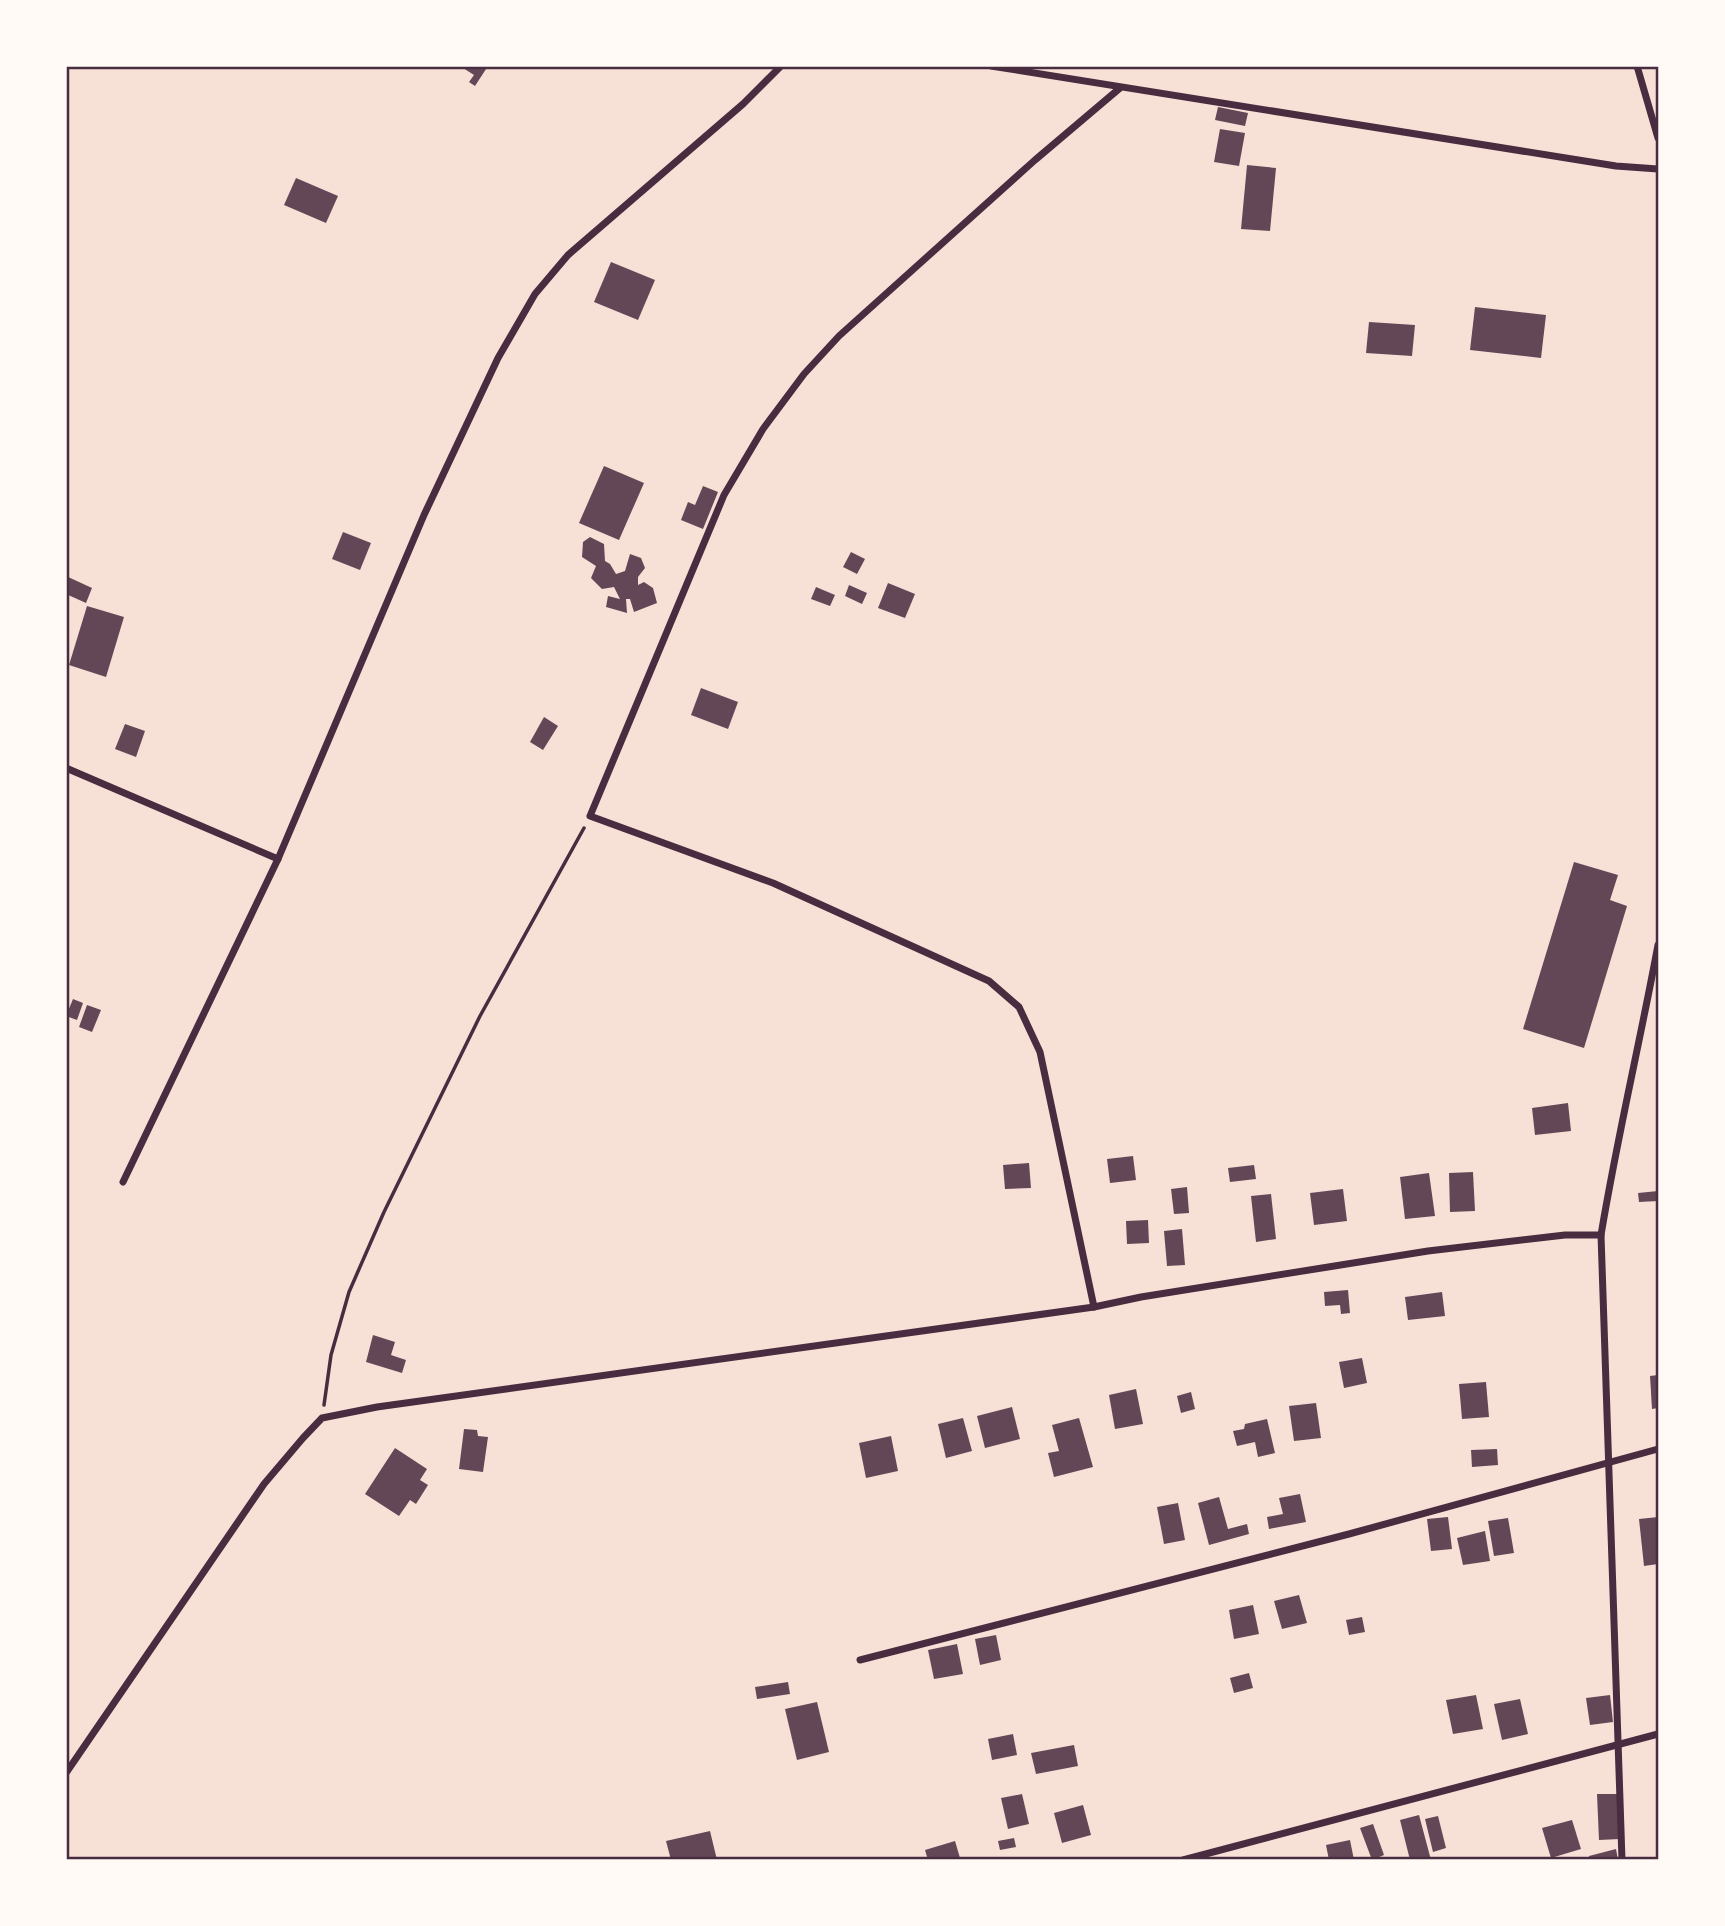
<svg xmlns="http://www.w3.org/2000/svg" width="1725" height="1926" font-family="Figtree,sans-serif">
  <style>
    .building { fill: #644757 }
    .lines { fill: none; stroke-linecap: round; stroke-linejoin: round }
    .path { stroke: #4a2c40; stroke-width: 3.5 }
    .minor { stroke: #4a2c40; stroke-width: 7 }
    .neatline { fill: none; stroke: #4a2c40; stroke-width: 2.5 }
  </style>
  <rect width="100%" height="100%" fill="#f7e1d7"/>
  <g class="building">
    <path d="M 460,66 L 488,66 L 475,86 L 469,82 L 474,75 Z"/>
    <path d="M 1218,107 L 1248,113 L 1245,126 L 1215,120 Z"/>
    <path d="M 1220,129 L 1245,133 L 1239,166 L 1214,162 Z"/>
    <path d="M 1247,165 L 1276,168 L 1270,231 L 1241,229 Z"/>
    <path d="M 296,178 L 338,196 L 326,223 L 284,205 Z"/>
    <path d="M 611,262 L 655,280 L 638,320 L 594,302 Z"/>
    <path d="M 1475,307 L 1546,315 L 1541,358 L 1470,350 Z"/>
    <path d="M 1369,322 L 1415,325 L 1412,356 L 1366,353 Z"/>
    <path d="M 604,466 L 644,483 L 619,540 L 579,523 Z"/>
    <path d="M 703,486 L 718,492 L 703,529 L 681,520 L 688,502 L 695,505 Z"/>
    <path d="M 343,532 L 371,543 L 360,570 L 332,559 Z"/>
    <path d="M 590,537 L 604,544 L 605,561 L 610,564 L 616,574 L 625,571 L 630,554 L 641,558 L 645,568 L 638,577 L 638,585 L 644,582 L 653,588 L 657,603 L 634,612 L 630,599 L 626,599 L 627,613 L 606,607 L 608,596 L 620,599 L 614,587 L 602,589 L 591,578 L 596,566 L 582,557 L 583,542 Z"/>
    <path d="M 851,552 L 865,559 L 857,574 L 843,567 Z"/>
    <path d="M 66,576 L 92,588 L 86,603 L 66,594 Z"/>
    <path d="M 888,583 L 915,594 L 905,618 L 878,608 Z"/>
    <path d="M 849,585 L 867,593 L 862,604 L 845,596 Z"/>
    <path d="M 816,587 L 835,595 L 830,606 L 811,599 Z"/>
    <path d="M 87,606 L 124,617 L 106,677 L 69,665 Z"/>
    <path d="M 701,688 L 738,702 L 728,729 L 691,715 Z"/>
    <path d="M 544,717 L 558,726 L 543,750 L 530,742 Z"/>
    <path d="M 125,724 L 145,731 L 136,757 L 115,749 Z"/>
    <path d="M 1574,862 L 1618,875 L 1610,900 L 1627,906 L 1584,1048 L 1523,1029 Z"/>
    <path d="M 73,999 L 83,1003 L 77,1020 L 66,1016 Z"/>
    <path d="M 87,1005 L 101,1010 L 92,1032 L 79,1027 Z"/>
    <path d="M 1568,1103 L 1571,1131 L 1535,1135 L 1532,1108 Z"/>
    <path d="M 1133,1156 L 1136,1180 L 1110,1183 L 1107,1159 Z"/>
    <path d="M 1029,1163 L 1031,1188 L 1005,1189 L 1003,1165 Z"/>
    <path d="M 1254,1165 L 1256,1179 L 1230,1182 L 1228,1168 Z"/>
    <path d="M 1473,1172 L 1475,1211 L 1450,1212 L 1449,1173 Z"/>
    <path d="M 1429,1173 L 1435,1216 L 1405,1219 L 1400,1177 Z"/>
    <path d="M 1187,1187 L 1189,1213 L 1174,1214 L 1171,1189 Z"/>
    <path d="M 1343,1189 L 1347,1221 L 1314,1225 L 1310,1193 Z"/>
    <path d="M 1658,1191 L 1658,1201 L 1639,1202 L 1638,1193 Z"/>
    <path d="M 1271,1194 L 1276,1239 L 1256,1242 L 1251,1196 Z"/>
    <path d="M 1148,1220 L 1149,1243 L 1127,1244 L 1126,1221 Z"/>
    <path d="M 1182,1229 L 1185,1265 L 1167,1266 L 1164,1231 Z"/>
    <path d="M 1348,1290 L 1350,1313 L 1341,1314 L 1340,1305 L 1325,1306 L 1324,1292 Z"/>
    <path d="M 1442,1292 L 1445,1316 L 1408,1320 L 1405,1297 Z"/>
    <path d="M 373,1335 L 395,1342 L 391,1355 L 406,1360 L 402,1373 L 366,1362 Z"/>
    <path d="M 1362,1358 L 1367,1383 L 1344,1388 L 1339,1362 Z"/>
    <path d="M 1658,1375 L 1658,1408 L 1652,1409 L 1650,1376 Z"/>
    <path d="M 1486,1382 L 1489,1417 L 1462,1419 L 1459,1384 Z"/>
    <path d="M 1136,1389 L 1143,1424 L 1115,1429 L 1109,1395 Z"/>
    <path d="M 1191,1392 L 1195,1409 L 1181,1413 L 1177,1396 Z"/>
    <path d="M 1316,1403 L 1321,1438 L 1294,1441 L 1289,1406 Z"/>
    <path d="M 1012,1407 L 1020,1439 L 985,1448 L 977,1416 Z"/>
    <path d="M 963,1418 L 972,1451 L 946,1458 L 938,1424 Z"/>
    <path d="M 1079,1418 L 1093,1467 L 1054,1477 L 1048,1453 L 1059,1451 L 1052,1425 Z"/>
    <path d="M 1267,1419 L 1275,1453 L 1258,1457 L 1255,1442 L 1237,1446 L 1233,1431 L 1244,1429 L 1245,1424 Z"/>
    <path d="M 464,1429 L 477,1430 L 478,1436 L 488,1437 L 483,1472 L 459,1469 Z"/>
    <path d="M 891,1436 L 898,1471 L 866,1478 L 859,1443 Z"/>
    <path d="M 395,1448 L 427,1469 L 420,1480 L 428,1485 L 416,1504 L 410,1500 L 399,1516 L 365,1494 Z"/>
    <path d="M 1497,1449 L 1498,1465 L 1472,1467 L 1471,1450 Z"/>
    <path d="M 1300,1494 L 1306,1522 L 1269,1529 L 1267,1517 L 1283,1514 L 1279,1498 Z"/>
    <path d="M 1219,1497 L 1228,1529 L 1247,1524 L 1249,1534 L 1209,1545 L 1198,1503 Z"/>
    <path d="M 1178,1503 L 1185,1540 L 1164,1544 L 1157,1507 Z"/>
    <path d="M 1448,1517 L 1452,1549 L 1431,1551 L 1427,1519 Z"/>
    <path d="M 1658,1517 L 1658,1564 L 1644,1566 L 1639,1519 Z"/>
    <path d="M 1508,1518 L 1514,1553 L 1494,1556 L 1488,1521 Z"/>
    <path d="M 1485,1531 L 1490,1561 L 1463,1565 L 1457,1538 Z"/>
    <path d="M 1299,1595 L 1307,1623 L 1282,1629 L 1274,1601 Z"/>
    <path d="M 1253,1605 L 1259,1634 L 1234,1639 L 1229,1610 Z"/>
    <path d="M 1362,1617 L 1365,1632 L 1349,1635 L 1346,1620 Z"/>
    <path d="M 996,1635 L 1001,1660 L 980,1665 L 975,1639 Z"/>
    <path d="M 957,1644 L 963,1674 L 934,1679 L 928,1650 Z"/>
    <path d="M 1249,1673 L 1253,1688 L 1234,1693 L 1230,1678 Z"/>
    <path d="M 788,1682 L 790,1694 L 757,1699 L 755,1687 Z"/>
    <path d="M 1476,1695 L 1483,1729 L 1453,1734 L 1446,1700 Z"/>
    <path d="M 1610,1695 L 1613,1722 L 1590,1725 L 1586,1698 Z"/>
    <path d="M 1520,1699 L 1528,1734 L 1502,1740 L 1494,1704 Z"/>
    <path d="M 817,1702 L 829,1752 L 797,1760 L 785,1709 Z"/>
    <path d="M 1013,1734 L 1017,1755 L 992,1760 L 988,1739 Z"/>
    <path d="M 1074,1745 L 1078,1766 L 1036,1774 L 1031,1753 Z"/>
    <path d="M 1022,1794 L 1029,1824 L 1008,1829 L 1001,1798 Z"/>
    <path d="M 1597,1794 L 1619,1794 L 1620,1839 L 1599,1840 Z"/>
    <path d="M 1083,1805 L 1091,1835 L 1062,1843 L 1054,1813 Z"/>
    <path d="M 1419,1815 L 1431,1860 L 1410,1860 L 1400,1820 Z"/>
    <path d="M 1438,1816 L 1446,1848 L 1433,1852 L 1425,1819 Z"/>
    <path d="M 1572,1820 L 1581,1849 L 1551,1858 L 1542,1828 Z"/>
    <path d="M 1373,1824 L 1384,1855 L 1372,1860 L 1360,1828 Z"/>
    <path d="M 710,1831 L 717,1860 L 671,1860 L 666,1841 Z"/>
    <path d="M 1014,1838 L 1016,1847 L 1000,1850 L 998,1841 Z"/>
    <path d="M 1350,1840 L 1354,1860 L 1329,1860 L 1326,1845 Z"/>
    <path d="M 955,1841 L 960,1858 L 928,1860 L 925,1850 Z"/>
    <path d="M 1616,1849 L 1618,1860 L 1590,1860 L 1589,1856 Z"/>
  </g>
  <g class="lines">
    <path class="path" d="M 324,1405 L 331,1355 L 349,1292 L 384,1212 L 480,1016 L 584,828"/>
    <g class="minor">
      <path d="M 991,66 L 1616,166 L 1658,169"/>
      <path d="M 1637,66 L 1658,138"/>
      <path d="M 66,768 L 278,859"/>
      <path d="M 123,1182 L 278,859 L 424,515 L 498,358 L 535,294 L 568,255 L 743,104 L 781,66"/>
      <path d="M 1094,1307 L 1040,1052 L 1019,1007 L 989,981 L 773,883 L 590,816 L 724,495 L 763,429 L 804,374 L 839,336 L 1035,160 L 1120,88"/>
      <path d="M 860,1660 L 1349,1534 L 1658,1449"/>
      <path d="M 66,1773 L 264,1484 L 303,1438 L 322,1418 L 377,1407 L 1094,1307 L 1141,1297 L 1428,1251 L 1565,1235 L 1601,1235"/>
      <path d="M 1183,1860 L 1658,1734"/>
      <path d="M 1622,1860 L 1601,1235 C 1617,1138 1640,1042 1658,945"/>
    </g>
  </g>
  <rect width="1725" height="1926" fill="none" stroke="#fffaf5" stroke-width="136"/>
  <rect x="68" y="68" width="1589" height="1790" class="neatline"/>
</svg>
